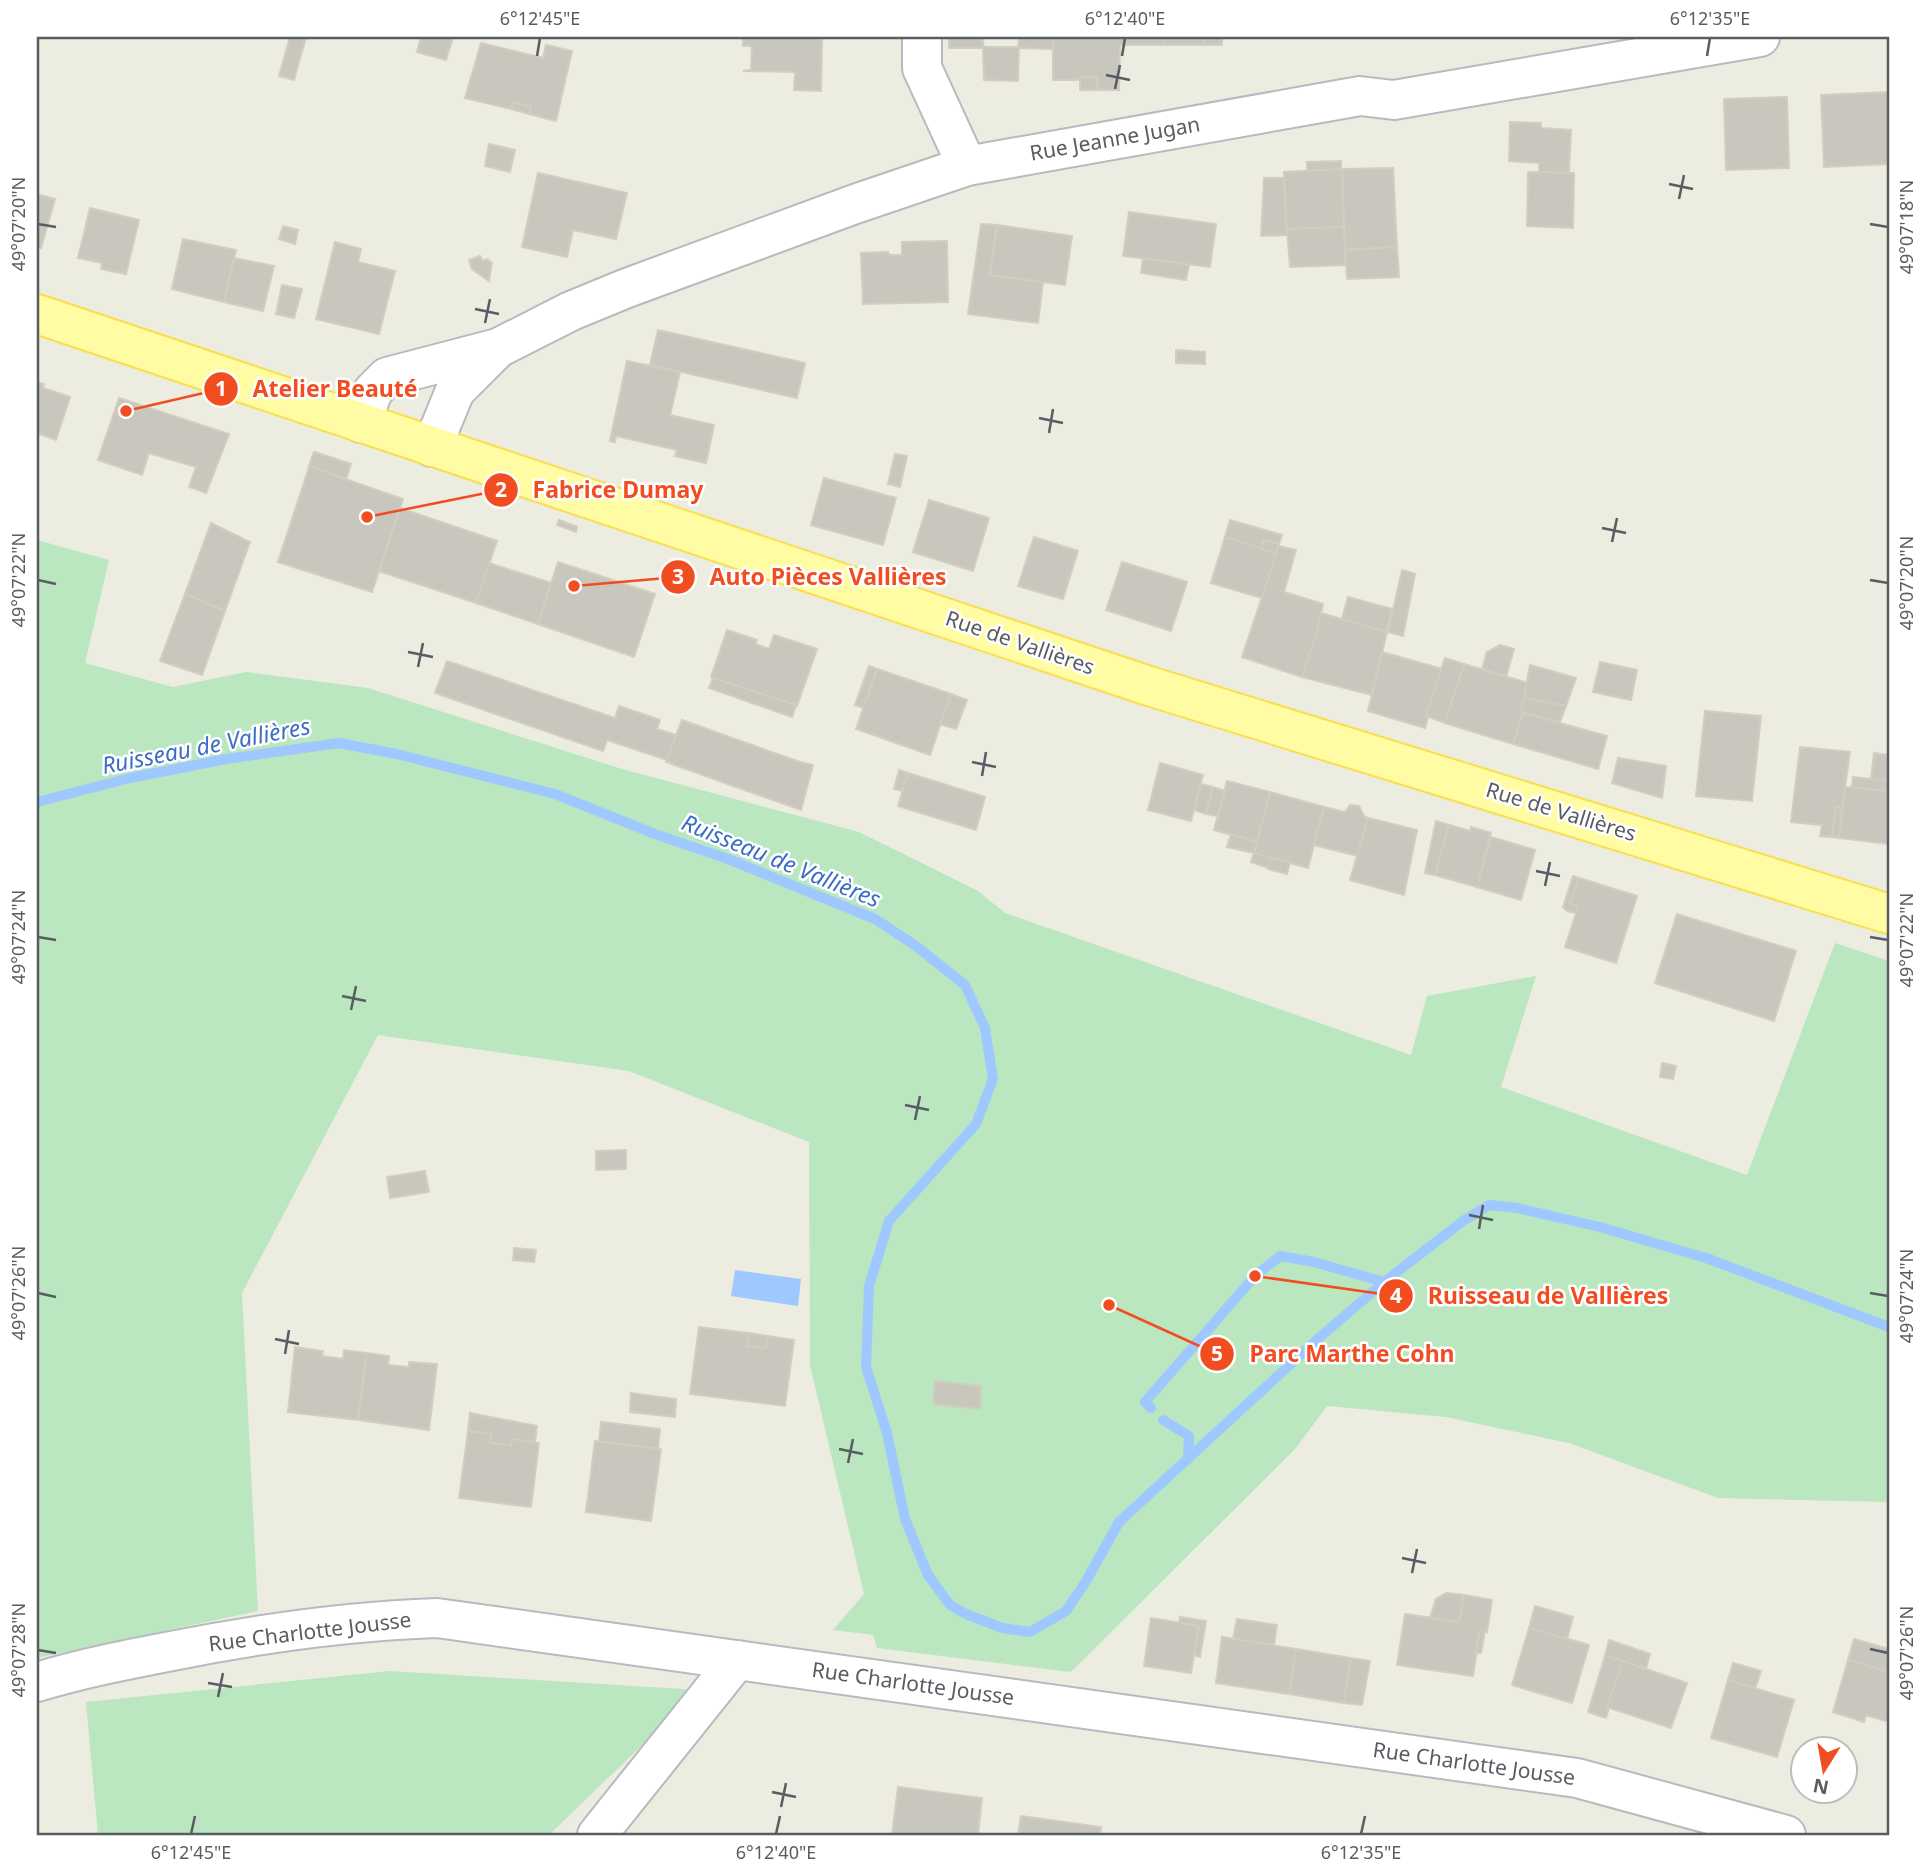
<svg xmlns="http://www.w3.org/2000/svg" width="1926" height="1872" font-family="'Noto Sans',sans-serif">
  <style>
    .green { fill: #bae6c0 }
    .water { fill: #9ec8ff }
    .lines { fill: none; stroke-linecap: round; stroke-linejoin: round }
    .stream { stroke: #9ec8ff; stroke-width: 10 }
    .building { fill: #c8c6bd; stroke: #d2cebe; stroke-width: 2 }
    .minor-casing { stroke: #b8bac0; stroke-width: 42 }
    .major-casing { stroke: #f9df4d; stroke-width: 42 }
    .minor { stroke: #fff; stroke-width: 38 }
    .major { stroke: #fffca3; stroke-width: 38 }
    .ticks { fill: none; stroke: #595c62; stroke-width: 2.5 }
    .labels { text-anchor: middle; stroke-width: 5; stroke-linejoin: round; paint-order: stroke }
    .street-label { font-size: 21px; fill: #595c62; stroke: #fff }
    .water-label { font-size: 23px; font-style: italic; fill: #3b6dc8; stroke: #fff }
    .leader { fill: none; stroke: #f24d21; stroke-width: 2.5 }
    .callout-dot { fill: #f24d21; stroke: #fff; stroke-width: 2.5 }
    .mark-label { font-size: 21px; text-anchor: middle; font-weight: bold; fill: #fff }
    .callout-label { font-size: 23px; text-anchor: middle; font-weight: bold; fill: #f24d21; stroke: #fff; stroke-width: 5; stroke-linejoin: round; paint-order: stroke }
    .neatline { fill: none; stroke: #595c62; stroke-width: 2.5 }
    .ticks-label { font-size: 18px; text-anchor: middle; fill: #595c62 }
  </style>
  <rect width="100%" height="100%" fill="#edece0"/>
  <g class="green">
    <path d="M 37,540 L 109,560 L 85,663 L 173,687 L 246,672 L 368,688 L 622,769 L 859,832 L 978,891 L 1005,913 L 1411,1055 L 1427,996 L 1536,976 L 1501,1087 L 1747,1175 L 1835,943 L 1889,961 L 1889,1502 L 1718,1498 L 1569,1443 L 1446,1417 L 1327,1406 L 1296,1448 L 1071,1672 L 877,1648 L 873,1635 L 833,1630 L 864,1594 L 810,1365 L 809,1142 L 629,1071 L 378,1035 L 242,1293 L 258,1611 L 37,1658 Z"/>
    <path d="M 390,1671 L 699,1690 L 549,1835 L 98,1835 L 86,1702 Z"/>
  </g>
  <path class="water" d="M 735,1270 L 801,1279 L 798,1306 L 731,1296 Z"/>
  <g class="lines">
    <g class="stream">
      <path d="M 37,802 L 130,778 L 226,759 L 339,743 L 397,754 L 555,794 L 655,834 L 728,859 L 875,919 L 916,946 L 965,985 L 985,1028 L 993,1079 L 976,1124 L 889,1221 L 869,1286 L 866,1367 L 887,1433 L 905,1519 L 928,1575 L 950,1605 L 966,1614 L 1002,1628 L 1030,1632 L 1066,1611 L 1085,1583 L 1119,1522 L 1320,1337 L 1384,1282 L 1463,1221 L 1489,1205 L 1517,1208 L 1600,1227 L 1706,1258 L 1889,1327"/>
      <path d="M 1151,1408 L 1145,1402 L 1255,1276 L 1280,1256 L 1314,1262 L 1384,1282"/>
      <path d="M 1163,1420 L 1189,1436 L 1188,1459"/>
    </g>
  </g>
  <g class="building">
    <path d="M 290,37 L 306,37 L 294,80 L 279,76 Z"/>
    <path d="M 421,37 L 453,37 L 446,60 L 417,52 Z"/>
    <path d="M 743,37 L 818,37 L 818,39 L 822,39 L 821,91 L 794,90 L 795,72 L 743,71 L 751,70 L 752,46 L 743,46 Z"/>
    <path d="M 949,37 L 982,37 L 984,48 L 949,48 Z"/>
    <path d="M 1019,37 L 1053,37 L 1053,49 L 1018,48 Z"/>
    <path d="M 1053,37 L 1163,37 L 1163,45 L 1120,45 L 1119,90 L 1097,90 L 1097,77 L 1080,77 L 1080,90 L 1080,80 L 1053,80 Z"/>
    <rect x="1163" y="37" width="41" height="8"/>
    <rect x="1204" y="37" width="18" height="8"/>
    <path d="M 481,43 L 543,58 L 546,45 L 572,51 L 556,121 L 529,114 L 531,107 L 513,102 L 511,109 L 465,98 Z"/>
    <path d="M 983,47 L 1019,47 L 1018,81 L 984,80 Z"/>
    <rect x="1080" y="77" width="17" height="13"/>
    <path d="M 1889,92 L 1889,164 L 1824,167 L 1821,95 Z"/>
    <path d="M 1787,97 L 1789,168 L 1726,170 L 1724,99 Z"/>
    <path d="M 513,102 L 531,107 L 529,114 L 511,109 Z"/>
    <path d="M 1510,122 L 1541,123 L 1541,128 L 1571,130 L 1569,173 L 1539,172 L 1539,163 L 1509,161 Z"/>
    <path d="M 489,144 L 515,150 L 510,172 L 485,166 Z"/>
    <path d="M 1341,161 L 1341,170 L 1307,171 L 1307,162 Z"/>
    <path d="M 1393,168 L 1397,247 L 1345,250 L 1342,169 Z"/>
    <path d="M 1342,169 L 1344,227 L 1286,229 L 1284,172 Z"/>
    <path d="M 1528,172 L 1574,173 L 1573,228 L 1527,226 Z"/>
    <path d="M 538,173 L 627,193 L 616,239 L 573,230 L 567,257 L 522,247 Z"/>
    <path d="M 1264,178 L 1284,178 L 1287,235 L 1261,236 Z"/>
    <path d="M 37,194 L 55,199 L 41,248 L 37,248 Z"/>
    <path d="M 90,208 L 139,220 L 126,274 L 101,269 L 102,263 L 78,258 Z"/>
    <path d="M 1129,212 L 1216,224 L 1210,267 L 1123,256 Z"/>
    <path d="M 981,224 L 997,225 L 990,275 L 1043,282 L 1038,323 L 968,314 Z"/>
    <path d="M 997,225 L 1072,236 L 1065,285 L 990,275 Z"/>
    <path d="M 283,226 L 298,230 L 295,244 L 279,239 Z"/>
    <path d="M 1344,227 L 1345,265 L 1290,267 L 1287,229 Z"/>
    <path d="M 183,239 L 236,250 L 224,302 L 172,289 Z"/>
    <path d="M 947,241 L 948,302 L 863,304 L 861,253 L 888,252 L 889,255 L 902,255 L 902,242 Z"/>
    <path d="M 335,242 L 361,249 L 358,262 L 395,271 L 379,334 L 316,319 Z"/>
    <path d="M 1397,247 L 1399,277 L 1347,279 L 1345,250 Z"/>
    <path d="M 480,256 L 483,261 L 487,259 L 492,263 L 489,281 L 472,269 L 469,260 Z"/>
    <path d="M 234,258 L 274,266 L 263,311 L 224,302 Z"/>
    <path d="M 1143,258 L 1189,265 L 1186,280 L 1141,273 Z"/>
    <path d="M 282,285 L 302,289 L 294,318 L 276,314 Z"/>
    <path d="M 658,330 L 805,363 L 797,398 L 650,365 Z"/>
    <path d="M 1176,350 L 1205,352 L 1205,364 L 1176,363 Z"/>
    <path d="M 627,361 L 680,372 L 670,415 L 714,425 L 706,463 L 675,456 L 677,450 L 616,436 L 615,442 L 610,441 Z"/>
    <path d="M 37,382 L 44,384 L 43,388 L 70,397 L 56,440 L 37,433 Z"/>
    <path d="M 119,398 L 229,434 L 206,493 L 189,487 L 196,467 L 149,453 L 142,475 L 98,460 Z"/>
    <path d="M 314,452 L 336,459 L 331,474 L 403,499 L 372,592 L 278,562 Z"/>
    <path d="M 314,452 L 351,464 L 346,479 L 309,466 Z"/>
    <path d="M 895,454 L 907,456 L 900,487 L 888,484 Z"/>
    <path d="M 824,478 L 896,498 L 883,545 L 811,525 Z"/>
    <path d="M 929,500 L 989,518 L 973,571 L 913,552 Z"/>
    <path d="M 400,508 L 497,541 L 476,603 L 379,571 Z"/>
    <path d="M 559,520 L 577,527 L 576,532 L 557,525 Z"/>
    <path d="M 1230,520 L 1282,535 L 1279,544 L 1263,540 L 1261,549 L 1225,537 Z"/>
    <path d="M 211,523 L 250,542 L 225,611 L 185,594 Z"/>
    <path d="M 1034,537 L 1078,551 L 1063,599 L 1018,586 Z"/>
    <path d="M 1225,537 L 1277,553 L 1262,598 L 1211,583 Z"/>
    <path d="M 1263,540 L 1279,544 L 1276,553 L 1261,549 Z"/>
    <path d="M 1279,546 L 1296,550 L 1284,592 L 1323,604 L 1317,632 L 1302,677 L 1242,657 Z"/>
    <path d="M 558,562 L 655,594 L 634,657 L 538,624 Z"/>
    <path d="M 1122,562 L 1187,582 L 1171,631 L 1106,610 Z"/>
    <path d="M 489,563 L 551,583 L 538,624 L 476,603 Z"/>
    <path d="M 1402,570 L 1415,574 L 1403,636 L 1388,632 Z"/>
    <path d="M 185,594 L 225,611 L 202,675 L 160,661 Z"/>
    <path d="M 1348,597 L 1392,609 L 1387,632 L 1342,619 Z"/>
    <path d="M 1321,613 L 1387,632 L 1372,695 L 1302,677 L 1317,632 Z"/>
    <path d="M 727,630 L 757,640 L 756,644 L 769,649 L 774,635 L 817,649 L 797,706 L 711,677 Z"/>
    <path d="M 1500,645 L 1514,649 L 1506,677 L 1482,669 L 1487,652 Z"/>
    <path d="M 1382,652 L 1442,669 L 1426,716 L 1428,717 L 1425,728 L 1368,711 Z"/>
    <path d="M 1445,658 L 1464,664 L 1445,723 L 1426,716 Z"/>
    <path d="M 447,661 L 615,718 L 619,706 L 660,720 L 657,729 L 676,735 L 667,760 L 607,740 L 603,751 L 435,693 Z"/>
    <path d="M 1600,662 L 1637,670 L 1631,700 L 1593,692 Z"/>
    <path d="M 1464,664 L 1528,683 L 1521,712 L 1523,713 L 1513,744 L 1445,723 Z"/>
    <path d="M 1530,665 L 1576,678 L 1566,706 L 1524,698 Z"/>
    <path d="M 869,666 L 877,669 L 864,708 L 855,705 Z"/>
    <path d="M 877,669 L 951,694 L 930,755 L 856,729 Z"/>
    <path d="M 713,678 L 796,705 L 792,717 L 709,688 Z"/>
    <path d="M 951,694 L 967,700 L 956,729 L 940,724 Z"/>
    <path d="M 1524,698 L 1566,706 L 1560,722 L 1521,712 Z"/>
    <path d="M 1705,711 L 1761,716 L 1752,801 L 1696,796 Z"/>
    <path d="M 1523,713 L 1607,736 L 1598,769 L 1513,744 Z"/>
    <path d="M 682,720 L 800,762 L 813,765 L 801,810 L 666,762 Z"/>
    <path d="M 1800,747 L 1850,752 L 1842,808 L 1836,807 L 1832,837 L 1820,836 L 1822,825 L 1791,822 Z"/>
    <path d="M 1874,753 L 1889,755 L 1889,781 L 1871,780 Z"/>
    <path d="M 1618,758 L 1666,766 L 1662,798 L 1612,783 Z"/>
    <path d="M 1160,763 L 1203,775 L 1191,821 L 1148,810 Z"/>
    <path d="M 899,770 L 908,773 L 903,791 L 894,789 Z"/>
    <path d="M 908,773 L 985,797 L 976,830 L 898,806 Z"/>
    <path d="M 1853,777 L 1889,781 L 1889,791 L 1852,787 Z"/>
    <path d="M 1227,781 L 1270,792 L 1257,842 L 1214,830 Z"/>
    <path d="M 1201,784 L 1213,787 L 1206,814 L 1194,810 Z"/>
    <path d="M 1213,787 L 1225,791 L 1218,816 L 1206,814 Z"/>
    <path d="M 1845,787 L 1889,791 L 1889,844 L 1839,838 Z"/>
    <path d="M 1270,792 L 1324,807 L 1308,868 L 1254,853 Z"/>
    <path d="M 1350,805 L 1359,806 L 1364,816 L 1368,818 L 1358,856 L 1314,845 L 1324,807 L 1345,812 Z"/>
    <path d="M 1836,807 L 1842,808 L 1839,838 L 1832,837 Z"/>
    <path d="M 1368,818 L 1417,830 L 1404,895 L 1350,880 Z"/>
    <path d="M 1436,821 L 1449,825 L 1435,875 L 1425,873 Z"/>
    <path d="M 1449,825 L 1470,831 L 1471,827 L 1491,833 L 1477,887 L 1435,875 Z"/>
    <path d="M 1231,834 L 1257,842 L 1254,853 L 1227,847 Z"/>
    <path d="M 1491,837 L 1535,850 L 1521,900 L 1477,887 Z"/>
    <path d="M 1254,853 L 1272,858 L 1269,868 L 1251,862 Z"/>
    <path d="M 1272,858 L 1290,862 L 1287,874 L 1268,869 Z"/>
    <path d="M 1573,876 L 1579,878 L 1570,904 L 1578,907 L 1576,913 L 1567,911 L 1563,907 Z"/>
    <path d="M 1579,878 L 1637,896 L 1616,963 L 1565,947 L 1578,907 L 1570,904 Z"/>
    <path d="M 1677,914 L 1796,951 L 1774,1021 L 1655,983 Z"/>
    <path d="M 1662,1063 L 1676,1066 L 1673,1079 L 1660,1077 Z"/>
    <path d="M 626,1150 L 626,1169 L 596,1170 L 596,1151 Z"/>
    <path d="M 425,1171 L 429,1192 L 390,1198 L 387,1177 Z"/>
    <path d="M 514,1248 L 536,1250 L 534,1262 L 513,1260 Z"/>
    <path d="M 699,1327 L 749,1333 L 747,1346 L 766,1348 L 768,1336 L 794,1340 L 785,1406 L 690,1394 Z"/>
    <path d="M 749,1333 L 768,1336 L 766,1348 L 747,1346 Z"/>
    <path d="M 295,1347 L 323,1351 L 322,1356 L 343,1359 L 344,1350 L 367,1353 L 358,1420 L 288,1412 Z"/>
    <path d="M 367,1353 L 389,1356 L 388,1365 L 409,1367 L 409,1362 L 437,1364 L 429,1430 L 358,1420 Z"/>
    <path d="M 935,1381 L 981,1386 L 980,1409 L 933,1404 Z"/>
    <path d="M 631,1393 L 676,1399 L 675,1417 L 630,1412 Z"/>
    <path d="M 470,1413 L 537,1426 L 535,1442 L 512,1439 L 511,1445 L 490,1443 L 491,1434 L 468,1431 Z"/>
    <path d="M 601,1422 L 660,1429 L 658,1449 L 599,1441 Z"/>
    <path d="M 468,1431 L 491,1434 L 490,1443 L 511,1445 L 512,1439 L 539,1443 L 531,1507 L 459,1498 Z"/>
    <path d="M 595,1441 L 661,1449 L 651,1521 L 586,1512 Z"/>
    <path d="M 1446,1593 L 1464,1595 L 1459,1622 L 1430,1618 L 1436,1599 Z"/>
    <path d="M 1464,1595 L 1492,1600 L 1487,1632 L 1480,1630 L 1473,1676 L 1397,1665 L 1405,1614 L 1459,1622 Z"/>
    <path d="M 1535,1606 L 1573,1617 L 1567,1639 L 1529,1628 Z"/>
    <path d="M 1180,1617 L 1206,1621 L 1200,1657 L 1194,1655 L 1199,1626 L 1179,1623 Z"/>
    <path d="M 1151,1618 L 1199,1626 L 1191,1673 L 1144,1666 Z"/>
    <path d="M 1237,1619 L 1277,1625 L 1274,1645 L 1233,1639 Z"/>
    <path d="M 1529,1628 L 1589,1645 L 1572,1703 L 1512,1685 Z"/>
    <path d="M 1480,1630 L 1485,1631 L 1481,1653 L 1476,1653 Z"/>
    <path d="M 1222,1637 L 1296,1649 L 1289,1694 L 1216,1683 Z"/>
    <path d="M 1854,1639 L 1889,1649 L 1889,1672 L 1848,1660 Z"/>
    <path d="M 1609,1640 L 1650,1654 L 1646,1669 L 1605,1656 Z"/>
    <path d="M 1296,1649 L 1351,1658 L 1344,1703 L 1289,1694 Z"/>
    <path d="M 1605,1656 L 1623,1661 L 1606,1718 L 1588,1712 Z"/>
    <path d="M 1351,1658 L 1370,1661 L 1362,1705 L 1344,1703 Z"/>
    <path d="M 1848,1660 L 1889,1672 L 1889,1722 L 1866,1715 L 1864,1722 L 1833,1712 Z"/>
    <path d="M 1623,1661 L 1687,1683 L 1671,1728 L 1607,1707 Z"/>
    <path d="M 1733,1663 L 1761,1671 L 1755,1689 L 1728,1680 Z"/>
    <path d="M 1728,1680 L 1794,1700 L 1777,1757 L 1711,1738 Z"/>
    <path d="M 898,1787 L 982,1798 L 978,1835 L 892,1835 Z"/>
    <path d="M 1021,1816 L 1101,1827 L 1100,1835 L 1018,1835 Z"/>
  </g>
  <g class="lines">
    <g class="minor-casing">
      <g id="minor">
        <path d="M 922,37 L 922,68 L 967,166"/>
        <path d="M 361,423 L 373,391 L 387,377 L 498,348 L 571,311 L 627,288 L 855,204 L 967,166 L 1360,96 L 1394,100 L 1760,37"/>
        <path d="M 432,447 L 455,391 L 496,350"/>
        <path d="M 37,1682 C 83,1668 130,1659 177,1650 C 263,1633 349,1621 437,1618 L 1577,1778 L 1786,1835"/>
        <path d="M 597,1835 L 737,1660"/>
      </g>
    </g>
    <g class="major-casing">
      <path id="major" d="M 37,314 L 1149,686 L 1889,914"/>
    </g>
    <use href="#minor" class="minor"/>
    <use href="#major" class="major"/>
  </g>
  <path class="ticks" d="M 537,56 L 540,38M 1122,56 L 1125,38M 1707,56 L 1710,38M 1106,75 L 1130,80M 1115,89 L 1120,65M 1669,184 L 1693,189M 1679,199 L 1684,175M 38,224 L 56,227M 1870,224 L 1888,227M 475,309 L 499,314M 485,323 L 490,299M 1039,418 L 1063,423M 1049,433 L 1053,409M 1602,528 L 1626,533M 1612,542 L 1617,518M 38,580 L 56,584M 1870,580 L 1888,583M 408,652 L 433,657M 418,667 L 423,643M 972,762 L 996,767M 982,776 L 986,752M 1536,871 L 1560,876M 1545,886 L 1550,862M 38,937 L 56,940M 1870,937 L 1888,940M 342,996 L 366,1001M 351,1010 L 356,986M 905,1105 L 929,1110M 915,1120 L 920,1096M 1469,1215 L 1493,1220M 1479,1229 L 1483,1205M 38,1293 L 56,1297M 1870,1293 L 1888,1296M 275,1339 L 299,1344M 285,1354 L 289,1330M 839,1449 L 863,1454M 848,1463 L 853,1439M 1402,1558 L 1426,1563M 1412,1573 L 1417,1549M 1870,1649 L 1888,1653M 38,1650 L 56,1653M 208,1683 L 232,1687M 218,1697 L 223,1673M 772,1792 L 796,1797M 781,1807 L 786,1783M 191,1834 L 195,1816M 776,1834 L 780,1816M 1361,1834 L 1365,1816"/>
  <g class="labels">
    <g class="street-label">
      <text transform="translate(1115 139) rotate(-10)" y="7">Rue Jeanne Jugan</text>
      <text transform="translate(1020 643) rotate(19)" y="7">Rue de Vallières</text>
      <text transform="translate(1561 812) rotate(17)" y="7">Rue de Vallières</text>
      <text transform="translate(310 1632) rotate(-7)" y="7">Rue Charlotte Jousse</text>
      <text transform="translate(913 1684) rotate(8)" y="7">Rue Charlotte Jousse</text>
      <text transform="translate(1474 1764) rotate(8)" y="7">Rue Charlotte Jousse</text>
    </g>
    <g class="water-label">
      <text transform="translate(206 746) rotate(-11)" y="8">Ruisseau de Vallières</text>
      <text transform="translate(781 861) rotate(22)" y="8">Ruisseau de Vallières</text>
    </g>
  </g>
  <path class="leader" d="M126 411L221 389M367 517L501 490M574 586L678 577M1255 1276L1396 1296M1109 1305L1217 1354"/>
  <g class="callout-dot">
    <circle cx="126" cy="411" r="7"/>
    <circle cx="367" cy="517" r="7"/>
    <circle cx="574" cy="586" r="7"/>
    <circle cx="1255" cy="1276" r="7"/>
    <circle cx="1109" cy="1305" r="7"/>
    <circle cx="221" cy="389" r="18"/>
    <circle cx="501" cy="490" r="18"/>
    <circle cx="678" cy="577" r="18"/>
    <circle cx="1396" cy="1296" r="18"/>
    <circle cx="1217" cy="1354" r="18"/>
  </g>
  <g class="mark-label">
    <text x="221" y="396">1</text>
    <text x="501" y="497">2</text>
    <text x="678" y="584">3</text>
    <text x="1396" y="1303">4</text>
    <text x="1217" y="1361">5</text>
  </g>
  <g class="callout-label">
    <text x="335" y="397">Atelier Beauté</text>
    <text x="618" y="498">Fabrice Dumay</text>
    <text x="828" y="585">Auto Pièces Vallières</text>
    <text x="1548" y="1304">Ruisseau de Vallières</text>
    <text x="1352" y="1362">Parc Marthe Cohn</text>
  </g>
  <rect width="1926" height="1872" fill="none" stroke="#ffffff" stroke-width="77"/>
  <g transform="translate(1824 1770) rotate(191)"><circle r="33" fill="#ffffff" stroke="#bdbec0" stroke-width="2"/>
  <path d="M0-5L12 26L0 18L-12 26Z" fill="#f24d21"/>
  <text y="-10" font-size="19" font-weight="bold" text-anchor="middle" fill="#595c62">N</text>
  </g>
  <rect x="38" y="38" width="1850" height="1796" class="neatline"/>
  <g class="ticks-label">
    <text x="540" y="25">6°12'45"E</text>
    <text x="1125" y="25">6°12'40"E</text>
    <text x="1710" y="25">6°12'35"E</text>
    <text transform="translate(19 224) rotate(-90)" y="6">49°07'20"N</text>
    <text transform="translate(1907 227) rotate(-90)" y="6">49°07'18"N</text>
    <text transform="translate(19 580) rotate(-90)" y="6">49°07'22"N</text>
    <text transform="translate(1907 583) rotate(-90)" y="6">49°07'20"N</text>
    <text transform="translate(19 937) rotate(-90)" y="6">49°07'24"N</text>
    <text transform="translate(1907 940) rotate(-90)" y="6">49°07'22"N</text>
    <text transform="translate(19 1293) rotate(-90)" y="6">49°07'26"N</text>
    <text transform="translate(1907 1296) rotate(-90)" y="6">49°07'24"N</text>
    <text transform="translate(19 1650) rotate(-90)" y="6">49°07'28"N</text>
    <text transform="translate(1907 1653) rotate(-90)" y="6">49°07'26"N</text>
    <text x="191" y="1859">6°12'45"E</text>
    <text x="776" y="1859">6°12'40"E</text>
    <text x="1361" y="1859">6°12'35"E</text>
  </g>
</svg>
